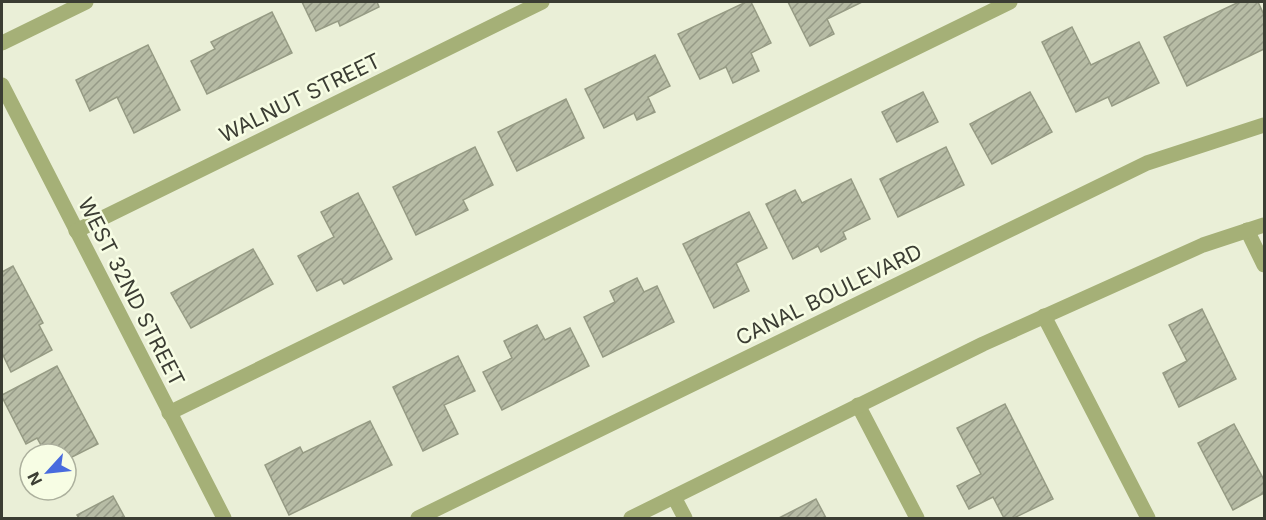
<svg xmlns="http://www.w3.org/2000/svg" width="1266" height="520" font-family="Inter,sans-serif">
  <style>
    .building { fill: url(#building-hatch); stroke: #969b84; stroke-width: 1.5 }
    .lines { fill: none; stroke-linecap: round; stroke-linejoin: round }
    .service { stroke: #a5b077; stroke-width: 15 }
    .minor { stroke: #a5b077; stroke-width: 15 }
    .labels { text-anchor: middle; stroke-width: 5; stroke-linejoin: round; paint-order: stroke }
    .street-label { font-size: 21px; fill: #3b3d33; stroke: #f7fde4 }
  </style>
  <defs>
    <pattern id="building-hatch" width="6" height="6" patternUnits="userSpaceOnUse" patternTransform="scale(1.5)"><rect width="6" height="6" fill="#b7bca5"/><path d="M-1 1l2-2M0 6l6-6M5 7l2-2" fill="none" stroke="#969a87"/></pattern>
  </defs>
  <rect width="100%" height="100%" fill="#eaefd7"/>
  <g class="building">
    <path d="M 302,2 L 377,2 L 379,7 L 340,26 L 338,21 L 316,31 Z"/>
    <path d="M 746,2 L 751,2 L 771,43 L 751,53 L 759,71 L 733,83 L 726,67 L 700,79 L 678,34 Z"/>
    <path d="M 788,2 L 862,2 L 827,19 L 834,34 L 810,46 Z"/>
    <path d="M 1239,2 L 1258,2 L 1264,15 L 1264,49 L 1187,86 L 1164,37 Z"/>
    <path d="M 272,12 L 292,53 L 207,94 L 191,61 L 215,49 L 211,42 Z"/>
    <path d="M 1072,27 L 1091,65 L 1139,42 L 1159,83 L 1112,106 L 1108,97 L 1076,112 L 1042,42 Z"/>
    <path d="M 148,45 L 180,110 L 134,133 L 117,97 L 90,111 L 76,80 Z"/>
    <path d="M 655,55 L 670,86 L 648,97 L 655,112 L 637,120 L 634,113 L 604,128 L 585,89 Z"/>
    <path d="M 923,92 L 938,122 L 897,142 L 882,112 Z"/>
    <path d="M 1030,92 L 1052,132 L 992,164 L 970,124 Z"/>
    <path d="M 566,99 L 584,138 L 517,171 L 498,132 Z"/>
    <path d="M 475,147 L 493,185 L 463,200 L 468,210 L 416,235 L 393,187 Z"/>
    <path d="M 946,147 L 964,185 L 898,217 L 880,179 Z"/>
    <path d="M 851,179 L 870,219 L 843,232 L 846,239 L 821,252 L 818,246 L 793,259 L 766,204 L 795,190 L 802,203 Z"/>
    <path d="M 358,193 L 392,259 L 344,284 L 341,279 L 317,291 L 298,256 L 334,237 L 321,212 Z"/>
    <path d="M 749,212 L 767,248 L 736,263 L 749,291 L 714,308 L 683,244 Z"/>
    <path d="M 253,249 L 273,284 L 191,328 L 171,293 Z"/>
    <path d="M 13,266 L 43,323 L 39,325 L 52,350 L 11,372 L 2,353 L 2,272 Z"/>
    <path d="M 637,278 L 644,292 L 657,286 L 674,322 L 603,357 L 584,317 L 615,302 L 610,291 Z"/>
    <path d="M 1202,309 L 1236,379 L 1179,407 L 1163,373 L 1187,361 L 1169,325 Z"/>
    <path d="M 537,325 L 545,340 L 570,328 L 589,366 L 502,410 L 483,372 L 512,358 L 504,341 Z"/>
    <path d="M 458,356 L 475,391 L 444,405 L 458,434 L 423,451 L 393,387 Z"/>
    <path d="M 57,366 L 98,444 L 66,460 L 66,454 L 46,454 L 37,438 L 26,444 L 2,397 L 2,395 Z"/>
    <path d="M 1005,404 L 1053,499 L 1014,518 L 1004,518 L 993,497 L 969,509 L 957,486 L 981,474 L 957,428 Z"/>
    <path d="M 370,421 L 392,465 L 289,515 L 265,465 L 300,447 L 303,453 Z"/>
    <path d="M 1234,424 L 1264,480 L 1264,493 L 1233,510 L 1198,443 Z"/>
    <path d="M 113,496 L 125,518 L 79,518 L 77,515 Z"/>
    <path d="M 816,499 L 826,518 L 779,518 Z"/>
  </g>
  <g class="lines">
    <g class="service">
      <path d="M 2,43 L 86,2"/>
      <path d="M 1247,230 L 1264,265"/>
      <path d="M 858,405 L 917,518"/>
      <path d="M 169,413 L 1010,2"/>
    </g>
    <g class="minor">
      <path d="M 2,85 L 224,518"/>
      <path d="M 76,231 L 542,2"/>
      <path d="M 1044,316 L 1148,518"/>
      <path d="M 674,497 L 685,518"/>
      <path d="M 418,518 L 1147,163 L 1264,125"/>
      <path d="M 631,518 L 983,344 L 1203,245 L 1264,225"/>
    </g>
  </g>
  <g class="labels">
    <g class="street-label">
      <text transform="translate(300 98) rotate(-26)" y="7">WALNUT STREET</text>
      <text transform="translate(131 292) rotate(63)" y="7">WEST 32ND STREET</text>
      <text transform="translate(829 295) rotate(-26)" y="7">CANAL BOULEVARD</text>
    </g>
  </g>
  <rect width="1266" height="520" fill="none" stroke="#3b3d33" stroke-width="6"/>
  <g transform="translate(48 472) rotate(243)"><circle r="28" fill="#f7fde4" stroke="#acb09d" stroke-width="1.5"/>
  <path d="M0-4.5L10 22L0 15L-10 22Z" fill="#486bde"/>
  <text y="-9" font-size="16" font-weight="bold" text-anchor="middle" fill="#3b3d33">N</text>
  </g>
</svg>
